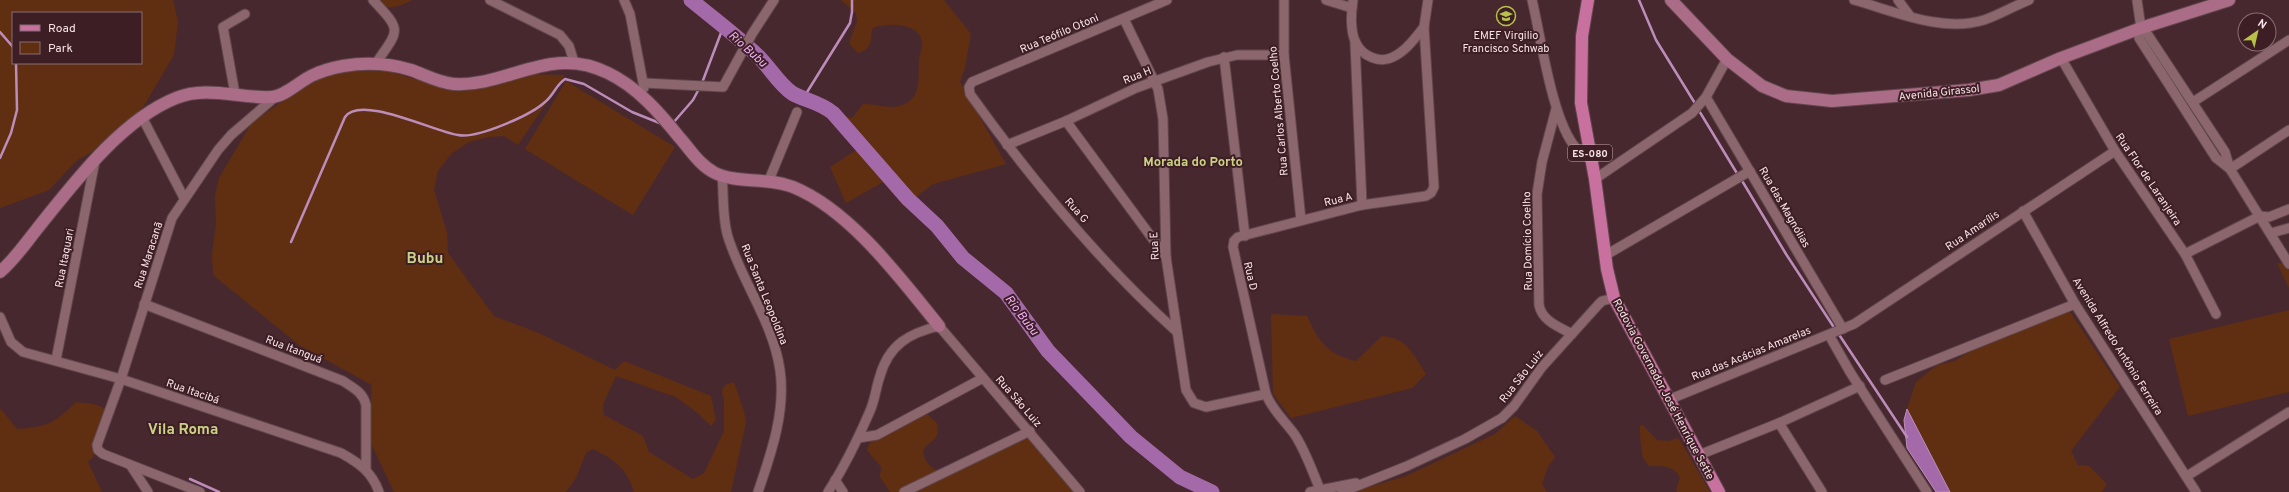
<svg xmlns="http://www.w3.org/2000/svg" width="2289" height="492" font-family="Overpass,sans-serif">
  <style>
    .green { fill: #602f11; fill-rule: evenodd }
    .water { fill: #a369a8; stroke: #bc8dbb }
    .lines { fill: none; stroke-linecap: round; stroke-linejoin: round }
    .stream { stroke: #bc8dbb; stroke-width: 2.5 }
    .river { stroke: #a369a8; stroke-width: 15 }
    .street-casing { stroke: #62474d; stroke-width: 11 }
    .secondary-casing { stroke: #62474d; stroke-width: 14 }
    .primary-casing { stroke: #62474d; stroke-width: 14 }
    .street { stroke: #8b676d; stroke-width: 9 }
    .secondary { stroke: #aa6c86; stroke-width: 12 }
    .primary { stroke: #c8719f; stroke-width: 12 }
    .labels { text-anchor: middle; stroke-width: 4; stroke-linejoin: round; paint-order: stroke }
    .shield { fill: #3d1e25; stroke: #c0a7ac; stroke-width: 1 }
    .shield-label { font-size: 10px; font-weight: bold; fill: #f8e2e6 }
    .street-label { font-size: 11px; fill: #f8e2e6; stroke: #3d1e25 }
    .poi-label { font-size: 11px; fill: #f8e2e6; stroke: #3d1e25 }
    .water-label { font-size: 12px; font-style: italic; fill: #f1b1f6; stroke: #3d1e25 }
    .quarter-label { font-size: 13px; font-weight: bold; fill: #cbd285; stroke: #3d1e25 }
    .district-label { font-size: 15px; font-weight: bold; fill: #cbd285; stroke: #3d1e25 }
  </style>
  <rect width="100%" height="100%" fill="#48282f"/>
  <g class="green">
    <path d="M 0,0 L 173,0 L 178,22 L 174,55 L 142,109 L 114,139 L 76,161 L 49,190 L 0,208 ZM 13,13 L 141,13 L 141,63 L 13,63 Z"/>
    <path d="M 367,0 L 413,0 C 395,8 384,12 367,0 Z"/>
    <path d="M 841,0 L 944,0 L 971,34 L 965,68 L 960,82 L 1006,164 L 933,184 L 904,206 L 883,182 L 846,203 L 830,167 L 858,149 L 823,99 L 847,117 L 852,118 L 863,104 C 877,103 890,111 905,104 C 922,96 918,75 919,61 C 919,55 922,51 922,46 C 924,22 887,22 873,28 C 869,38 875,48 858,53 L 849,43 L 857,21 L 856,13 Z"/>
    <path d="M 353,67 L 388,71 L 445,88 L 477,90 L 523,74 L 565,75 L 518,145 L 504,136 L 488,137 L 469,142 L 452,153 L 438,171 L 434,190 L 447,232 L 448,253 L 494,316 L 541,334 L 615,370 L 624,361 L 711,396 L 716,420 L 711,426 L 699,414 L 676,397 L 616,376 L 603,404 L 604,415 L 643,436 L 649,452 L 693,479 L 704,473 L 724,431 L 724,402 L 722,391 L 725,385 L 734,382 L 744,411 L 746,422 L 731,492 L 634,492 C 628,470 614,459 593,449 L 586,453 L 576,478 L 566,492 L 394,492 L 368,437 L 372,385 L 299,345 L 213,275 L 212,254 L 216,224 L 215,196 L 219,178 L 251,124 L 313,79 Z"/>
    <path d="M 566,81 L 675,147 L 633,215 L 525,149 Z"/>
    <path d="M 2277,263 L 2289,264 L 2289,288 Z"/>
    <path d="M 2068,309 L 2120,387 L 2071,451 L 2078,465 L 2089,466 L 2107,484 L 2102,492 L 1950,492 L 1907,409 L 1916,382 L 1937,365 L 1955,361 L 1978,346 Z"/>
    <path d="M 2289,310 L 2289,392 L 2188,416 L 2169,339 Z"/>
    <path d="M 1271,314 L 1307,316 C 1319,342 1327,354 1356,361 L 1382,336 C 1408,338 1413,354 1426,374 L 1412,388 L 1291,418 L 1273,394 Z"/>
    <path d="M 76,402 C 87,404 100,402 107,412 L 93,457 L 88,462 L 102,492 L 0,492 L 0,408 L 17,429 C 47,427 55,423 76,402 Z"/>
    <path d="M 927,414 L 937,423 C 940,441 932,438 923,450 C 923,458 929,469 938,470 C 956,473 1010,446 1029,438 L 1077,492 L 890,492 L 880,477 L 881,467 L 867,450 C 871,434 890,434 902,428 C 911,423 918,417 927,414 Z"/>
    <path d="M 1515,416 L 1537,431 L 1555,457 L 1548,467 L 1542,484 L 1547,492 L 1352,492 L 1406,476 L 1495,434 Z"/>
    <path d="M 1643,425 L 1657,440 L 1670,441 L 1676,438 L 1680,440 L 1710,492 L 1678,492 L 1676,490 L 1680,478 C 1675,465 1661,466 1649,466 C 1647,463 1645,461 1643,458 C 1642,454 1639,428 1640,426 Z"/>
  </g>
  <path class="water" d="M 1907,409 L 1950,492 L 1936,492 L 1907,448 L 1904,420 Z"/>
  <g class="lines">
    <g class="stream">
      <path d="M 1639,0 L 1656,40 L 1696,105"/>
      <path d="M 0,32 L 13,47"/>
      <path d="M 702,83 L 724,25"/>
      <path d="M 804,97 L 850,23 L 852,12 L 852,0"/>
      <path d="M 1698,109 L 1738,175"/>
      <path d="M 673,123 L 693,100 L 700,87"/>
      <path d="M 0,158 L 11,133 L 17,110 L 16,63"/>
      <path d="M 1741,179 L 1786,254 L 1835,329"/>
      <path d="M 291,242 L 345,117 C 360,94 435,132 458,135 C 477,139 531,115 545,102 C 553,96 556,85 565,79 L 584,84 L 632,112 L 662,124"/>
      <path d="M 1838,333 L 1907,437"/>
      <path d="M 190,479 L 219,492"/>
    </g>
    <path class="river" d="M 691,0 C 714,19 737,36 759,57 C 770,68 779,84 792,93 C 805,101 818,101 833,113 L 908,199 L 937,226 L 963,258 L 1006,293 L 1048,351 L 1131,437 L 1180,477 L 1212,492"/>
    <g class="street-casing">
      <g id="street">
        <path d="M 373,0 C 402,31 400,29 376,63"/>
        <path d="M 490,0 L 560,35 L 569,46 L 574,62"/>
        <path d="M 624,0 L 630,14 L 644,88"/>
        <path d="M 1167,0 L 972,82 L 969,87 L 970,94 C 1031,179 1099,262 1177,332"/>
        <path d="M 1284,0 L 1284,55 L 1301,220"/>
        <path d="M 1326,0 L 1352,8"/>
        <path d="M 1353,0 C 1351,12 1350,32 1356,43 C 1362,56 1380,64 1393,57 C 1406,51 1415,38 1424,27"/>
        <path d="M 1532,0 C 1541,37 1552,121 1576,148 C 1580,153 1585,156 1591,159"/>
        <path d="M 1854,0 C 1894,11 1942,33 1984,20 C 1999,15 2014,6 2029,0"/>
        <path d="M 1898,0 L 1910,16"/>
        <path d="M 2137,0 L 2141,28 L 2139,38 L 2216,158 L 2230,169 L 2289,264"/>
        <path d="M 1124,19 L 1158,89 L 1163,119 L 1166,257 L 1186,390 L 1194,403 L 1206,407 L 1266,394"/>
        <path d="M 2141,28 L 2148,35 L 2225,152 L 2230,169"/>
        <path d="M 1355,43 L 1362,205"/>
        <path d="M 1224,57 L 1245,236"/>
        <path d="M 2061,58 L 2115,151 L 2185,254 L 2216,314"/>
        <path d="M 644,83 L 723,87 L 752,34 L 774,0"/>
        <path d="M 235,94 L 223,27 L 245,14"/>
        <path d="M 1706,97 L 1843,329"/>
        <path d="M 2193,102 L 2289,40"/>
        <path d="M 1556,109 L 1542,162 L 1537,194 L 1539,305 C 1542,321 1559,327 1572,334"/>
        <path d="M 142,117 L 184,198"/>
        <path d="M 1066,121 L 1166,257"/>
        <path d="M 1007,145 L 1066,121 L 1136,88 L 1208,62 L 1237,55 L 1284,55"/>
        <path d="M 2230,169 L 2289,130"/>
        <path d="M 722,176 C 724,195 722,218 728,237 C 742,282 773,322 780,370 C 786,411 771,454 758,492"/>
        <path d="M 1595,179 L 1692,113 L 1706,97 L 1727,59"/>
        <path d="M 769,180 L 797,112"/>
        <path d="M 2023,211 L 2075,304 L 2196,492"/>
        <path d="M 2271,233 L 2289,228"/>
        <path d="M 2185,254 L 2260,216 L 2269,217 L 2289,209"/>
        <path d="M 1606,255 L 1750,171"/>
        <path d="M 144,304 L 343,381 C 353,388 363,392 366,405 L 366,469"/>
        <path d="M 0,317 L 11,342 L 23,352 L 121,379 L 341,453 C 359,463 372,472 379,492"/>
        <path d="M 1829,335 L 1850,372 L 1927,492"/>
        <path d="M 56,360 L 95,161"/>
        <path d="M 1885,380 L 2075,304"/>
        <path d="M 1668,400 L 1854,324 L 2115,151"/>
        <path d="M 1779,423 L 1822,492"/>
        <path d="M 858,438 L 877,435 L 983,378"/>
        <path d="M 1699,455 L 1779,423 L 1860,386"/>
        <path d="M 131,466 L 148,492"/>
        <path d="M 2187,476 L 2289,412"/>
        <path d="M 835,480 L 843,492"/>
        <path d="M 200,492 L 103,454 L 98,450 L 97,445 L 121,379 L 172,218 L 218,150 L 231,135 L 275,97"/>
        <path d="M 828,492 C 845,466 858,439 870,411 C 875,400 876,387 880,376 C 889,344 910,333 939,326 L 1080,492"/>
        <path d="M 904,492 L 1030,431"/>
        <path d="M 1310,492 L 1356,483"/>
        <path d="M 1321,492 C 1313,473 1306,452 1295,435 C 1285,421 1272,410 1266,394 L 1233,247 L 1234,241 L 1238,237 L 1362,205 L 1426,196 L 1431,193 L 1434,187 L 1424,27 L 1428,0"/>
        <path d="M 1342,492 L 1407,466 L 1465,439 L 1502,418 L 1514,406 L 1542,367 L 1598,305 L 1602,301 L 1614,298"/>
      </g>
    </g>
    <g class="secondary-casing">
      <g id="secondary">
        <path d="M 1671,0 L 1727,59 L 1762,86 L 1786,96 L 1832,101 L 1969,90 L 1999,85 L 2061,58 L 2141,28 L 2229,0"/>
        <path d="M 0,272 C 15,259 25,244 37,229 C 73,184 121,120 176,98 C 207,85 240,99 272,97 C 285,96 299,82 311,76 C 321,71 332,68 343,66 C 367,62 388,63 411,70 C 425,75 439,83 454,84 C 508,87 550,44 608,73 C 637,87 659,112 679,137 C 690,149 699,165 715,173 C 738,184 768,177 793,187 C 850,210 901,279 939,326"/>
      </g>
    </g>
    <g class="primary-casing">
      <path id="primary" d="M 1588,0 L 1582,36 L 1581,103 L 1595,179 L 1607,269 L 1614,298 L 1719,492"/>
    </g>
    <use href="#street" class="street"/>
    <use href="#secondary" class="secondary"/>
    <use href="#primary" class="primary"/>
  </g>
  <defs>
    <g id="school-ring" transform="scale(1)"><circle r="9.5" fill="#3d1e25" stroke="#b8c147" stroke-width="1.5"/><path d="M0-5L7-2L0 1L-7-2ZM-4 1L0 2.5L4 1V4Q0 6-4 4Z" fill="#b8c147"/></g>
  </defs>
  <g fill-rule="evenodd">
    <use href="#school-ring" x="1506" y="16"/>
  </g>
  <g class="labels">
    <rect class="shield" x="1568" y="145" width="44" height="16" rx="3"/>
    <g class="shield-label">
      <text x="1590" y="157">ES-080</text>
    </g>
    <g class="street-label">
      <text transform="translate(1059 33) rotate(-23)" y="4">Rua Teófilo Otoni</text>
      <text transform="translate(1137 75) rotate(-22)" y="4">Rua H</text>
      <text transform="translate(1939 92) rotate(-6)" y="4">Avenida Girassol</text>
      <text transform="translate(1278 111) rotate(-95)" y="4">Rua Carlos Alberto Coelho</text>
      <text transform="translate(2149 179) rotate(56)" y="4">Rua Flor de Laranjeira</text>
      <text transform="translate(1338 199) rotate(-14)" y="4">Rua A</text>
      <text transform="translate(1785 207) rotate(60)" y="4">Rua das Magnólias</text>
      <text transform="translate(1077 210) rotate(48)" y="4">Rua G</text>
      <text transform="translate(1972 230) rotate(-34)" y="4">Rua Amarílis</text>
      <text transform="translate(1527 241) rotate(-91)" y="4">Rua Domício Coelho</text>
      <text transform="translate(1154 246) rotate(-93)" y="4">Rua E</text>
      <text transform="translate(148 255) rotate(-72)" y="4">Rua Maracanã</text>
      <text transform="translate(64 258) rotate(-79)" y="4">Rua Itaquari</text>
      <text transform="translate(1251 276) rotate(77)" y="4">Rua D</text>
      <text transform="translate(765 294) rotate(68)" y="4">Rua Santa Leopoldina</text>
      <text transform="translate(2118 346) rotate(58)" y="4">Avenida Alfredo Antônio Ferreira</text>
      <text transform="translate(294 349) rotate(21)" y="4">Rua Itanguá</text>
      <text transform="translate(1751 353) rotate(-22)" y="4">Rua das Acácias Amarelas</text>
      <text transform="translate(1521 376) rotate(-52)" y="4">Rua São Luiz</text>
      <text transform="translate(1664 389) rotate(62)" y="4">Rodovia Governador José Henrique Sette</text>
      <text transform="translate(193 391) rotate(19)" y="4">Rua Itacibá</text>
      <text transform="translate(1019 401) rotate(49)" y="4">Rua São Luiz</text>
    </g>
    <g class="poi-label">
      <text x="1506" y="39">EMEF Virgilio<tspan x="1506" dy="13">Francisco Schwab</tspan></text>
    </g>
    <g class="water-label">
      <text transform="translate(748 49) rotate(42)" y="4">Rio Bubu</text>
      <text transform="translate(1022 315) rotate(53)" y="4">Rio Bubu</text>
    </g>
    <g class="quarter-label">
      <text x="1193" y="166">Morada do Porto</text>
    </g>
    <g class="district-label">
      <text x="425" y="263">Bubu</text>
      <text x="183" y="434">Vila Roma</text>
    </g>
  </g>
  <rect x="12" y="12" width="130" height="52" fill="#3d1e25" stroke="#886c72"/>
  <rect x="20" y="25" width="20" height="6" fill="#c8719f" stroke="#886c72"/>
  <text x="48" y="32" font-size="12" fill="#f8e2e6">Road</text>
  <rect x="20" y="42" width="20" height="12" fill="#602f11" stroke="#886c72"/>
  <text x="48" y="52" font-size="12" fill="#f8e2e6">Park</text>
  <g transform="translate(2257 32) rotate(34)"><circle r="19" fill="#3d1e25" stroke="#886c72"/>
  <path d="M0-3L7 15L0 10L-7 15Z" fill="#b8c147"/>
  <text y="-6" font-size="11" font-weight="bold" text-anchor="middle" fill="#f8e2e6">N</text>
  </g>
</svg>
